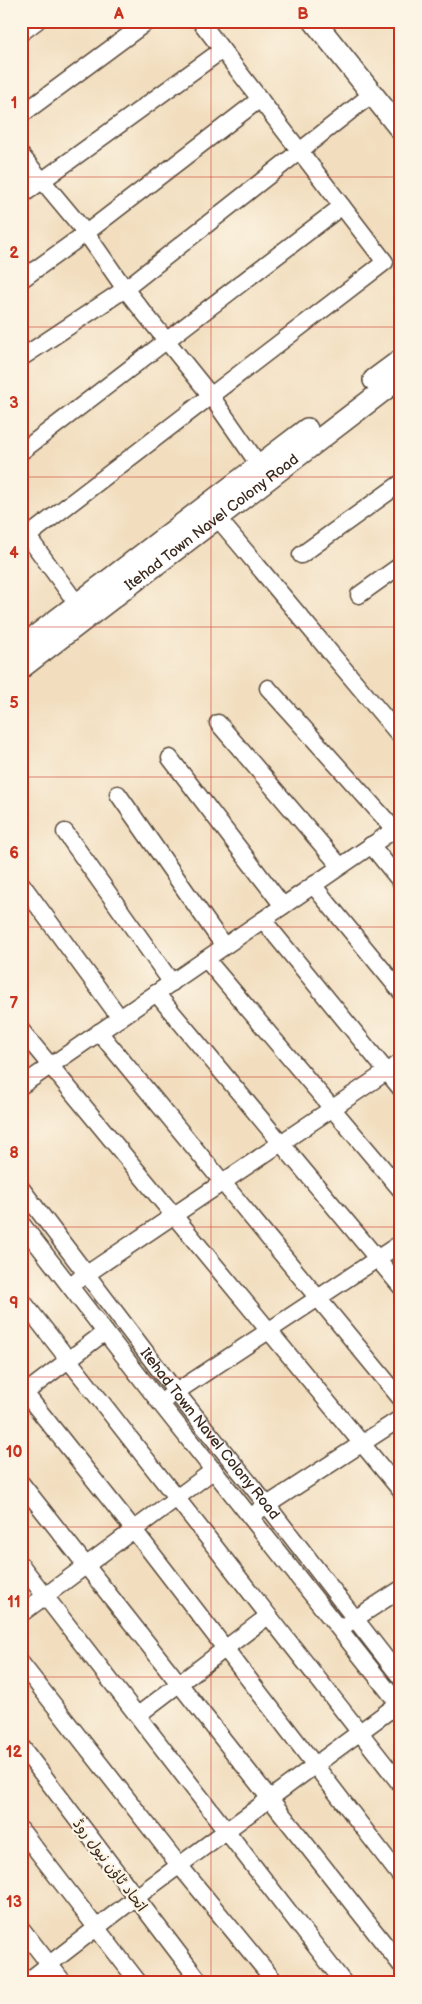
<svg xmlns="http://www.w3.org/2000/svg" width="422" height="2004" font-family="'Balsamiq Sans','Playpen Sans Arabic',sans-serif">
  <style>
    .lines { fill: none; stroke-linecap: round; stroke-linejoin: round }
    .minor-casing { stroke: #564536; stroke-width: 19 }
    .major-casing { stroke: #564536; stroke-width: 24 }
    .minor { stroke: #fff; stroke-width: 16 }
    .major { stroke: #fff; stroke-width: 21 }
    .grid { fill: none; stroke: #c8321e; stroke-width: 1; stroke-opacity: 0.55 }
    .labels { text-anchor: middle; stroke-width: 4.5; stroke-linejoin: round; paint-order: stroke }
    .street-label { font-size: 15px; fill: #3b2a1e; stroke: #fcf5e5 }
    .neatline { fill: none; stroke: #c8321e; stroke-width: 2 }
    .grid-label { font-size: 16px; text-anchor: middle; font-weight: bold; fill: #c8321e }
  </style>
  <rect width="100%" height="100%" fill="#fcf5e5"/>
  <filter id="ink" filterUnits="userSpaceOnUse"><feTurbulence type="fractalNoise" baseFrequency=".02" numOctaves="2"/><feDisplacementMap in="SourceGraphic" scale="10" xChannelSelector="R" yChannelSelector="G"/><feConvolveMatrix kernelMatrix="1 2 1 2 8 2 1 2 1" color-interpolation-filters="sRGB"/></filter>
  <filter id="wash" filterUnits="userSpaceOnUse"><feTurbulence type="fractalNoise" baseFrequency=".0096" numOctaves="4" result="noise"/><feDisplacementMap in="SourceGraphic" scale="20" xChannelSelector="R" yChannelSelector="G"/><feGaussianBlur stdDeviation="1.12" result="paint"/><feColorMatrix in="noise" values="0 0 0 0 0 0 0 0 0 0 0 0 0 0 0 0 0 1.4 0 .05"/><feComposite in="paint" operator="in"/></filter>
  <g filter="url(#wash)">
    <rect width="100%" height="100%" fill="#f2debf"/>
  </g>
  <g filter="url(#ink)">
    <g class="lines">
      <g class="minor-casing">
        <g id="minor">
          <path d="M 21,33 L 37,21"/>
          <path d="M 21,115 L 148,21"/>
          <path d="M 21,155 L 86,233 L 125,289 L 211,396 L 259,465"/>
          <path d="M 21,196 L 222,50"/>
          <path d="M 21,280 L 86,233 L 260,99"/>
          <path d="M 21,358 L 125,289 L 372,94"/>
          <path d="M 21,452 L 342,206"/>
          <path d="M 210,509 L 401,737"/>
          <path d="M 21,527 L 83,612"/>
          <path d="M 28,536 L 385,262 L 200,21"/>
          <path d="M 301,555 L 401,483"/>
          <path d="M 359,595 L 401,565"/>
          <path d="M 268,688 L 394,829"/>
          <path d="M 218,723 L 340,866"/>
          <path d="M 170,758 L 283,906"/>
          <path d="M 118,794 L 224,946"/>
          <path d="M 65,832 L 172,983"/>
          <path d="M 371,845 L 401,882"/>
          <path d="M 21,883 L 120,1018"/>
          <path d="M 313,885 L 401,992"/>
          <path d="M 263,920 L 401,1089"/>
          <path d="M 206,959 L 401,1190"/>
          <path d="M 156,993 L 401,1287"/>
          <path d="M 21,1030 L 401,1491"/>
          <path d="M 99,1032 L 401,1399"/>
          <path d="M 21,1086 L 401,825"/>
          <path id="s1" d="M 21,1188 L 176,1392 L 267,1505 L 401,1678"/>
          <path d="M 21,1223 L 160,1403 L 401,1707"/>
          <path d="M 78,1280 L 401,1062"/>
          <path d="M 21,1299 L 401,1785"/>
          <path d="M 21,1388 L 134,1530 L 401,1877"/>
          <path d="M 21,1396 L 105,1332"/>
          <path d="M 167,1398 L 401,1243"/>
          <path d="M 21,1483 L 401,1965"/>
          <path d="M 258,1511 L 401,1418"/>
          <path d="M 21,1565 L 344,1983"/>
          <path d="M 21,1614 L 214,1470"/>
          <path d="M 347,1624 L 401,1589"/>
          <path d="M 21,1663 L 179,1865 L 276,1983"/>
          <path d="M 138,1715 L 268,1616"/>
          <path d="M 21,1746 L 201,1983"/>
          <path d="M 21,1830 L 139,1983"/>
          <path d="M 21,1928 L 64,1983"/>
          <path d="M 25,1983 L 135,1898 L 398,1704"/>
        </g>
      </g>
      <g class="major-casing">
        <g id="major">
          <path d="M 314,21 L 401,130"/>
          <path d="M 374,380 L 401,360"/>
          <path d="M 21,647 L 307,429"/>
          <path id="s2" d="M 21,668 L 401,377"/>
        </g>
      </g>
      <use href="#minor" class="minor"/>
      <use href="#major" class="major"/>
    </g>
  </g>
  <path class="grid" d="M 211,21 L 211,1983M 21,177 L 401,177M 21,327 L 401,327M 21,477 L 401,477M 21,627 L 401,627M 21,777 L 401,777M 21,927 L 401,927M 21,1077 L 401,1077M 21,1227 L 401,1227M 21,1377 L 401,1377M 21,1527 L 401,1527M 21,1677 L 401,1677M 21,1827 L 401,1827"/>
  <g class="labels">
    <g class="street-label">
      <text dy="5" stroke="none"><textPath href="#s2" startOffset="240">Itehad Town Navel Colony Road</textPath></text>
      <text dy="5" stroke="none"><textPath href="#s1" startOffset="310">Itehad Town Navel Colony Road</textPath></text>
      <text transform="translate(110 1865) rotate(53)" y="5">اتحاد ٹاؤن نیول روڈ</text>
    </g>
  </g>
  <rect width="422" height="2004" fill="none" stroke="#fcf5e5" stroke-width="55"/>
  <rect x="28" y="28" width="366" height="1948" class="neatline"/>
  <g class="grid-label">
    <text x="119" y="19">A</text>
    <text x="303" y="19">B</text>
    <text x="14" y="108">1</text>
    <text x="14" y="258">2</text>
    <text x="14" y="408">3</text>
    <text x="14" y="558">4</text>
    <text x="14" y="708">5</text>
    <text x="14" y="858">6</text>
    <text x="14" y="1008">7</text>
    <text x="14" y="1158">8</text>
    <text x="14" y="1308">9</text>
    <text x="14" y="1457">10</text>
    <text x="14" y="1607">11</text>
    <text x="14" y="1757">12</text>
    <text x="14" y="1907">13</text>
  </g>
</svg>
